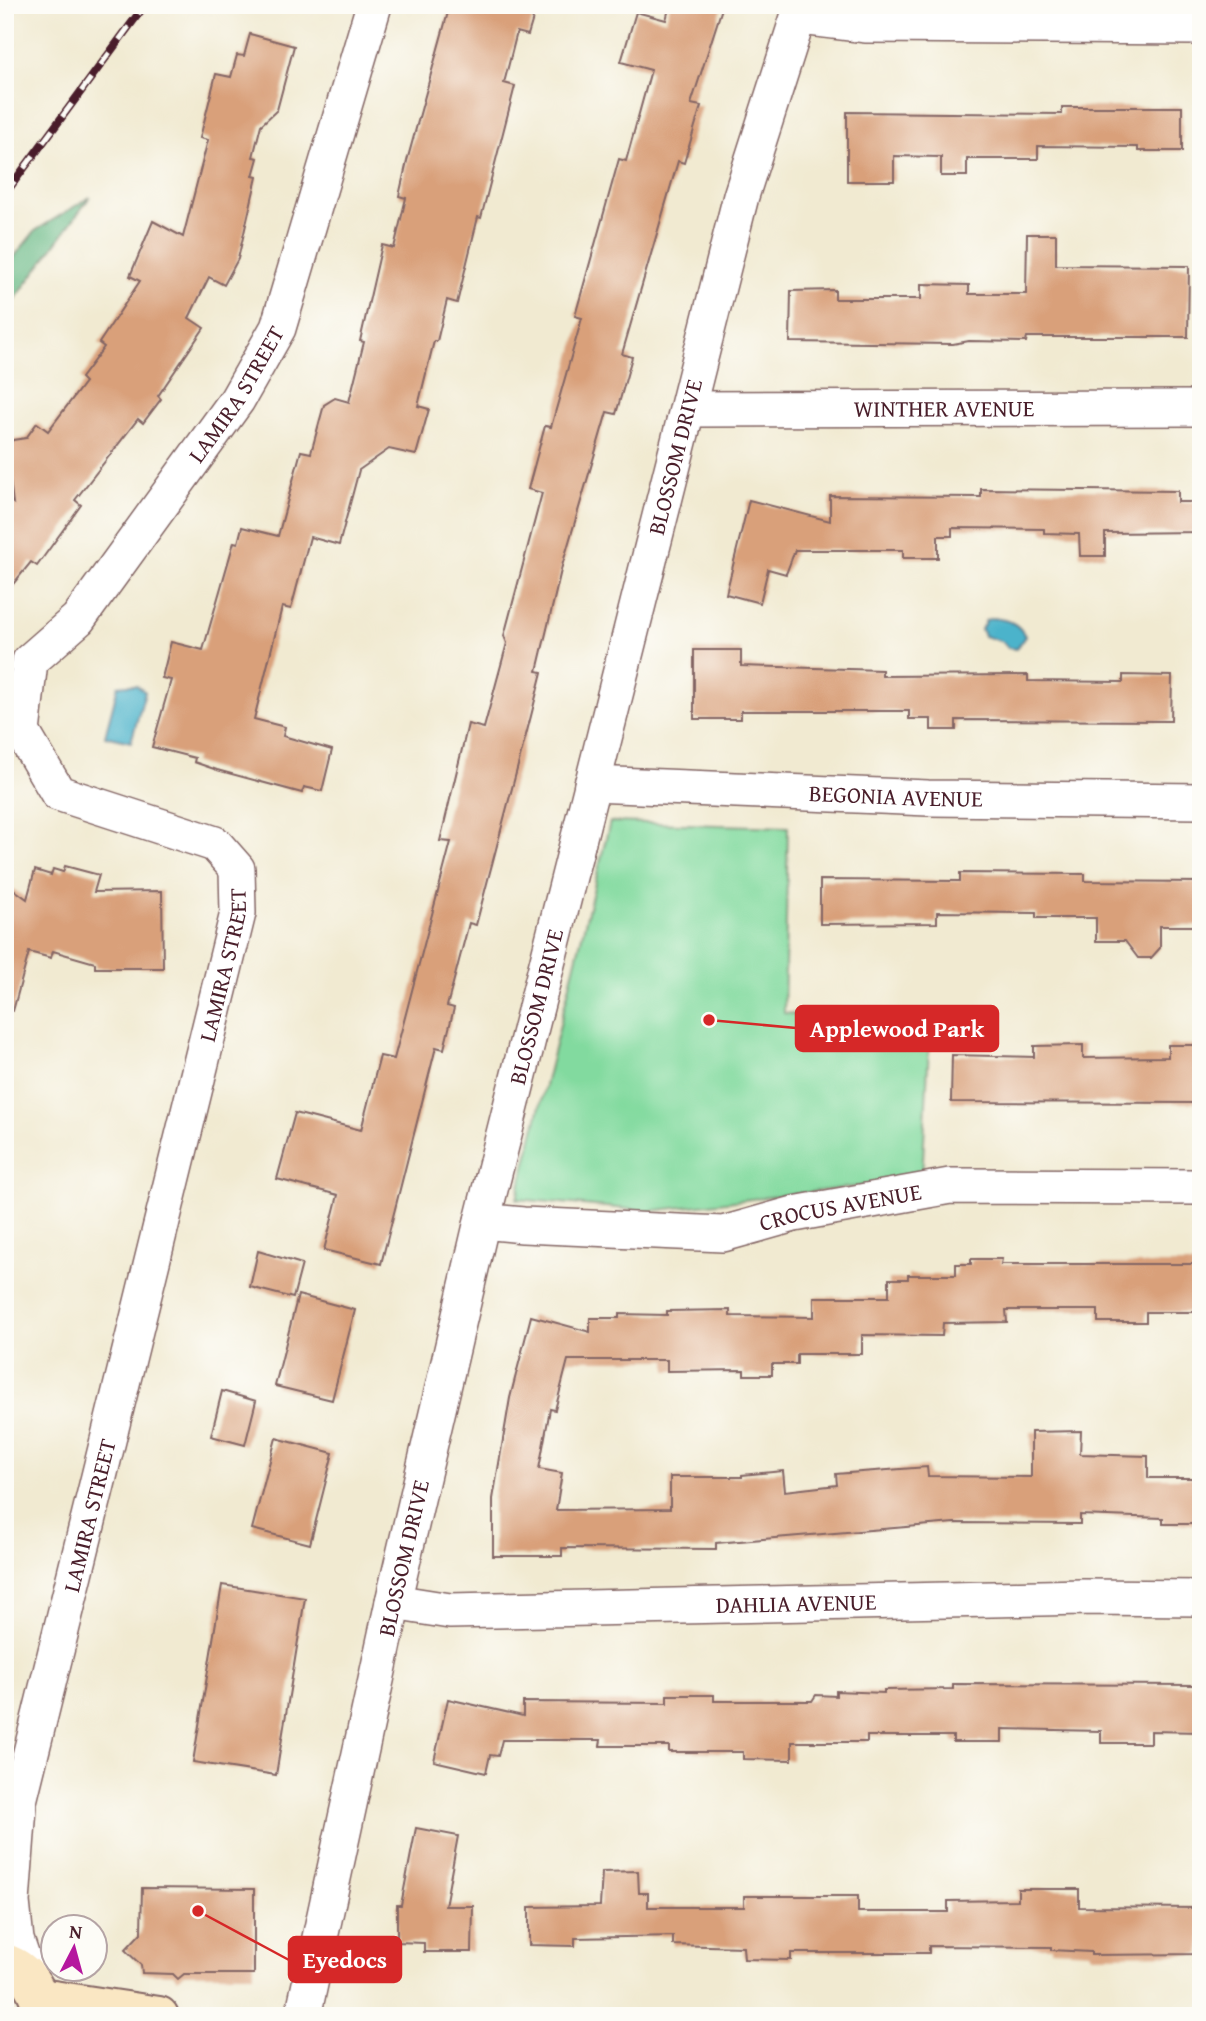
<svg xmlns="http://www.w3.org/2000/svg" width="1206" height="2021" font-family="'Gentium Book Plus',serif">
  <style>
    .green { fill: #82da9f; stroke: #667c65; stroke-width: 2 }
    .forest { fill: #69ba86; stroke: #5a6c58; stroke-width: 2 }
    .water { fill: #4cb3cb; stroke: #4b697b; stroke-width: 2 }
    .building { fill: #d9a07a }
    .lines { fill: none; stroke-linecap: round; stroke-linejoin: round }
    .street-casing { stroke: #846665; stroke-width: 38 }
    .secondary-casing { stroke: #846665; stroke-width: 42 }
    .street { stroke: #fff; stroke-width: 35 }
    .secondary { stroke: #fae7c3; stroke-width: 38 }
    .rail-casing { stroke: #4a1f2b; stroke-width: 8 }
    .rail { stroke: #fdfcf7; stroke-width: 5; stroke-dasharray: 16; stroke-linecap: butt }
    .labels { text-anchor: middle; stroke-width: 5; stroke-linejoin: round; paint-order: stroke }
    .street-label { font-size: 23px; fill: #4a1f2b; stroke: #fdfcf7 }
    .leader { fill: none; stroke: #d62828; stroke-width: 2.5 }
    .callout-dot { fill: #d62828; stroke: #fdfcf7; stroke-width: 2.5 }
    .callout { fill: #d62828; stroke: #d62828; stroke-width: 2.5 }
    .callout-label { font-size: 24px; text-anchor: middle; font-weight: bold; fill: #fff }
  </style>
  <rect width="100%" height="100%" fill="#fdfcf7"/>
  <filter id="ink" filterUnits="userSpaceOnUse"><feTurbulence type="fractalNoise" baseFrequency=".0143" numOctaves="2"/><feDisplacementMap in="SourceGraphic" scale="14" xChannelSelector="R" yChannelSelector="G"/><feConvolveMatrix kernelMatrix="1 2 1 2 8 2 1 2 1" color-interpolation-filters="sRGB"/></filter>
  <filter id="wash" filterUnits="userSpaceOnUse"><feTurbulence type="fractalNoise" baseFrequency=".00686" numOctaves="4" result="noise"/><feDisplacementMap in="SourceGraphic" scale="28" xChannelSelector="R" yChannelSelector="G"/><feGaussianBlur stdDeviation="1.57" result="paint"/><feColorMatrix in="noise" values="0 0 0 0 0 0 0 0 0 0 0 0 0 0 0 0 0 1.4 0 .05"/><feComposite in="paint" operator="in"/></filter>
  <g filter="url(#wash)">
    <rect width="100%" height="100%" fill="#f1ead1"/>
    <path class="green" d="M 610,822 L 788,827 L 784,1013 L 930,1026 L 922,1179 L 650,1211 L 517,1199 Z"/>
    <path class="forest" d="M 90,197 L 5,313 L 5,268 L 35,231 Z"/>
    <g class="water">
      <path d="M 993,618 C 1007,620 1018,622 1025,636 L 1017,649 L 1008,648 L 1003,642 L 984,636 L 981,629 L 986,620 Z"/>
      <path d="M 127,685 L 136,685 L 145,692 L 131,742 L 105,736 L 118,686 Z"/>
    </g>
    <g id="blocks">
      <g class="building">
        <path d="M 450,5 L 537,5 L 528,35 L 517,32 L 504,83 L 515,86 L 481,218 L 478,217 L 457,303 L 447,300 L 437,341 L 434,341 L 418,406 L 429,409 L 416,455 L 389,449 L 359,470 L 339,545 L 310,537 L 291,609 L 282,607 L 254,719 L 285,727 L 283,736 L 332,750 L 322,791 L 304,787 L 302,793 L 217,770 L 194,762 L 195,758 L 152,747 L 171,680 L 162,678 L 171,642 L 203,650 L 234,542 L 238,543 L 242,527 L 278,536 L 301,451 L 311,453 L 324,405 L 335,398 L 349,402 L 364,342 L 360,341 L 382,245 L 394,248 L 406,198 L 399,196 L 407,161 Z"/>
        <path d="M 670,5 L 723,5 L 691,104 L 701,106 L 684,163 L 678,161 L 622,354 L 632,357 L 616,414 L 607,412 L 562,566 L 537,671 L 542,672 L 531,716 L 476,925 L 469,923 L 447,1006 L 454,1008 L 444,1049 L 436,1047 L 381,1264 L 324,1250 L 338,1195 L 277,1179 L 295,1113 L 361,1130 L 380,1056 L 394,1059 L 451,842 L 440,841 L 468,724 L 484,728 L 507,643 L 504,636 L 542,493 L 528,489 L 545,426 L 551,427 L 582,318 L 575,316 L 619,159 L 626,161 L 651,70 L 621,62 L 636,12 L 666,20 Z"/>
        <path d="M 250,34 L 294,46 L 277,110 L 261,125 L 253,157 L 258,158 L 253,176 L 257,177 L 238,259 L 224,285 L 209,277 L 189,318 L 204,328 L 158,396 L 161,399 L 143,423 L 138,419 L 75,500 L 81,505 L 37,566 L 31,562 L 5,594 L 5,497 L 13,503 L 6,449 L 13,440 L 26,438 L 37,423 L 48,431 L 85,382 L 81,378 L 104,347 L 99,343 L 140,281 L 130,276 L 153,221 L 183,237 L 208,140 L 200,138 L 216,74 L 231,77 L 237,55 L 244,56 Z"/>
        <path d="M 1062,107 L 1182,107 L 1182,151 L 1138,151 L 1138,147 L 1038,146 L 1038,159 L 967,159 L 967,176 L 941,176 L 941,157 L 894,156 L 894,181 L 847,181 L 847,112 L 1062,114 Z"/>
        <path d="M 1027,234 L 1056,234 L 1056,265 L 1189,266 L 1188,337 L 1027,337 L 1026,342 L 969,341 L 953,344 L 790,342 L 791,291 L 835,290 L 835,299 L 921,299 L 921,284 L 969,285 L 969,294 L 1026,294 Z"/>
        <path d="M 981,489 L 1178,491 L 1178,502 L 1201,502 L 1201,532 L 1105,533 L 1105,556 L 1080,556 L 1079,534 L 1044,533 L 1044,529 L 952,528 L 952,536 L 938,536 L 938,558 L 903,558 L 903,550 L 795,550 L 786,574 L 768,569 L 760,603 L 726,594 L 749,500 L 830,521 L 830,496 L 981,497 Z"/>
        <path d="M 694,650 L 741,650 L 741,666 L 882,670 L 882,676 L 1028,675 L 1028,681 L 1123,682 L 1123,675 L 1172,676 L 1171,721 L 956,720 L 956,730 L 931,730 L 931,719 L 909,719 L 909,711 L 741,711 L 741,719 L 694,719 Z"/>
        <path d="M 65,866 L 99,875 L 94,892 L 162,891 L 163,968 L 95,968 L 95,963 L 53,951 L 51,958 L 29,952 L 13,1011 L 5,1010 L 5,883 L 27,899 L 35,870 L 51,875 L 53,869 L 63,872 Z"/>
        <path d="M 960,873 L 1085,874 L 1085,881 L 1201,882 L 1201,926 L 1160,926 L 1160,948 L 1151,958 L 1138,958 L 1125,941 L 1096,941 L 1096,918 L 1036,918 L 1036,913 L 937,912 L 937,923 L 820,924 L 820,880 L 960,881 Z"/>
        <path d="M 1083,1045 L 1083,1058 L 1168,1057 L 1168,1045 L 1201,1045 L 1201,1103 L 951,1102 L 952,1055 L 1034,1057 L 1034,1046 Z"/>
        <path d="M 258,1251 L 302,1264 L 293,1298 L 250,1287 Z"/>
        <path d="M 971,1259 L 1002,1259 L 1001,1264 L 1201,1264 L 1201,1312 L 1146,1312 L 1146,1322 L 1098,1322 L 1098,1310 L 1006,1310 L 1007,1322 L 943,1323 L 942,1336 L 862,1335 L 862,1354 L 797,1354 L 797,1364 L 772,1364 L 772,1375 L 744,1375 L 744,1370 L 667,1371 L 667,1360 L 568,1360 L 555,1410 L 550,1409 L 539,1469 L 562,1473 L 556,1510 L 670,1509 L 670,1477 L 742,1477 L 742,1475 L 783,1471 L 785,1491 L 837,1485 L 836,1474 L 927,1467 L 928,1476 L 1031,1477 L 1031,1432 L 1081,1431 L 1080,1454 L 1148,1456 L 1148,1478 L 1201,1478 L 1201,1524 L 1163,1524 L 1163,1518 L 1080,1515 L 1080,1524 L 954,1523 L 716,1543 L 716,1549 L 562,1548 L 562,1556 L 493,1556 L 493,1499 L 510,1398 L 531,1316 L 590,1332 L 590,1318 L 619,1318 L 619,1314 L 667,1315 L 667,1311 L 730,1310 L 730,1316 L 814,1317 L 814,1297 L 889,1297 L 889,1279 L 908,1279 L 908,1275 L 956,1275 L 956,1264 L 971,1264 Z"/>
        <path d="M 298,1295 L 355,1310 L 332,1400 L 275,1386 Z"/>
        <path d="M 222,1391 L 256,1401 L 245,1445 L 211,1436 Z"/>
        <path d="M 276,1438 L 333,1453 L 310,1544 L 252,1529 Z"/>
        <path d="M 222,1585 L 305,1598 L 276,1775 L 193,1762 Z"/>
        <path d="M 953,1684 L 1201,1685 L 1201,1732 L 1151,1731 L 1151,1743 L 1101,1743 L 1101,1731 L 1002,1729 L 1002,1742 L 953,1742 L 953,1736 L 867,1736 L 867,1742 L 792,1742 L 792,1760 L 743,1759 L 743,1752 L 669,1752 L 669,1746 L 600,1746 L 601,1740 L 502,1740 L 498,1756 L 490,1755 L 486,1773 L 434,1761 L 448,1699 L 523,1716 L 523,1702 L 667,1703 L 667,1695 L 714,1695 L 714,1701 L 812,1701 L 816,1695 L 836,1696 L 836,1691 L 884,1693 L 884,1690 L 953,1689 Z"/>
        <path d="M 416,1828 L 458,1836 L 445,1906 L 473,1906 L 472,1952 L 424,1952 L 424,1943 L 397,1942 L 397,1905 L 401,1905 Z"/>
        <path d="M 638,1871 L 639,1893 L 648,1893 L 648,1907 L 744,1907 L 744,1896 L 858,1896 L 858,1912 L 948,1912 L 948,1901 L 1018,1900 L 1018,1889 L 1079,1889 L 1079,1907 L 1199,1908 L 1201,1954 L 1091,1955 L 1091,1952 L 1051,1950 L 1051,1947 L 929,1946 L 929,1953 L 791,1953 L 791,1960 L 744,1959 L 743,1947 L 673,1945 L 673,1936 L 575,1938 L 575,1946 L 529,1945 L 529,1907 L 600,1906 L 602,1872 Z"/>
        <path d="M 142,1888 L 254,1889 L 254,1974 L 184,1974 L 178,1979 L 173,1974 L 142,1973 L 141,1965 L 125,1950 L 141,1933 Z"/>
      </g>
    </g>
  </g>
  <g filter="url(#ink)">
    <use href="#blocks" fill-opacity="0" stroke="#846665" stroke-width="2"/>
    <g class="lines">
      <g class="street-casing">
        <g id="street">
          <path d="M 799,17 L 865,25 L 1201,27"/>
          <path id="s1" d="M 688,409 L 1201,408"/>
          <path id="s2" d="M 592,784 L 928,798 L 1201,801"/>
          <path id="s3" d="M 482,1221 L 523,1225 L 723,1234 L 794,1214 L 950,1186 L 1201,1187"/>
          <path id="s4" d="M 393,1602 L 450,1611 L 1083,1597 L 1201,1598"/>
          <path d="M 19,1807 L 12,1902 L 16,1940 L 29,1978"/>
          <path id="s5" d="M 5,1833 L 20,1797 L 238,913 L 237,869 L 215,844 L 58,793 L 22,732 L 30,661 L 78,619 L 237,400 L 278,328 L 374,5"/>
          <path id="s6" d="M 303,2016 L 393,1602 L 482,1221 L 741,196 L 802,5"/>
        </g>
      </g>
      <g class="secondary-casing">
        <g id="secondary">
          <path d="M 5,1963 C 29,1971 40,1993 43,2016"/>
          <path d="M 40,1998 L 159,2016"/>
        </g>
      </g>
      <use href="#street" class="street"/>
      <use href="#secondary" class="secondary"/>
      <g class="rail-casing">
        <path id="rail" d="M 5,194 L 145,5"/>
      </g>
      <use href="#rail" class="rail"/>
    </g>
  </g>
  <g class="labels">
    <g class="street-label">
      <text dy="8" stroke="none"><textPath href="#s5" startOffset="1673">LAMIRA STREET</textPath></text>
      <text dy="8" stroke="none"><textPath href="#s1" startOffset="256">WINTHER AVENUE</textPath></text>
      <text dy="8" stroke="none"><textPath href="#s6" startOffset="1603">BLOSSOM DRIVE</textPath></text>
      <text dy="8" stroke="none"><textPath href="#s2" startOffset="304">BEGONIA AVENUE</textPath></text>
      <text dy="8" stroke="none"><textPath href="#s5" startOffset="896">LAMIRA STREET</textPath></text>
      <text dy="8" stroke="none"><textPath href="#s6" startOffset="1036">BLOSSOM DRIVE</textPath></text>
      <text dy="8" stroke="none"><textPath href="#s3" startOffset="362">CROCUS AVENUE</textPath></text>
      <text dy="8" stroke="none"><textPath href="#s5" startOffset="329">LAMIRA STREET</textPath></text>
      <text dy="8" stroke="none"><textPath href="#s6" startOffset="469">BLOSSOM DRIVE</textPath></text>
      <text dy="8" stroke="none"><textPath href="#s4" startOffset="404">DAHLIA AVENUE</textPath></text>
    </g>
  </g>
  <path class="leader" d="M709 1020L796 1028M198 1911L289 1960"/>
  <g class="callout-dot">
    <circle cx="709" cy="1020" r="7"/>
    <circle cx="198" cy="1911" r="7"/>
  </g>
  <g class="callout">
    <rect x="796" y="1006" width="202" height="45" rx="7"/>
    <rect x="289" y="1937" width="112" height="45" rx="7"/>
  </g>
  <g class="callout-label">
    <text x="897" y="1037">Applewood Park</text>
    <text x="345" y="1968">Eyedocs</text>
  </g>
  <rect width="1206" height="2021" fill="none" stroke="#fdfcf7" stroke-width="28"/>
  <g transform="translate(74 1948) rotate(6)"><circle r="33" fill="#fdfcf7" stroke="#b5a4a5" stroke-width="2"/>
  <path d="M0-5L12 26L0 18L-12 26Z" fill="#b5179e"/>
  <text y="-10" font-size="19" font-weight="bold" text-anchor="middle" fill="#4a1f2b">N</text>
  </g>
</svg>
